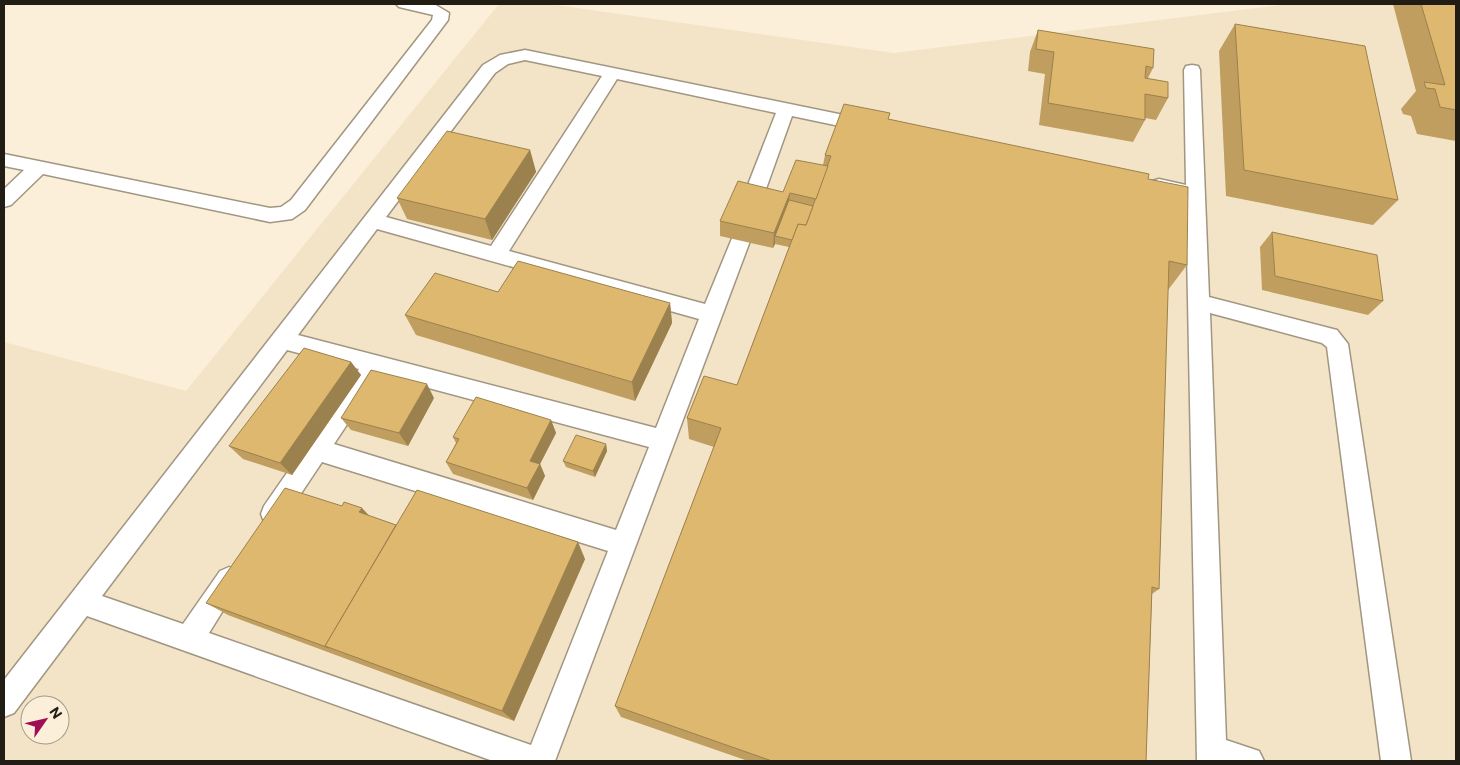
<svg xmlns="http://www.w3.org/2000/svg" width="1460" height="765" font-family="Commissioner,sans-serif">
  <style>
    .built { fill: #f4e4c7; fill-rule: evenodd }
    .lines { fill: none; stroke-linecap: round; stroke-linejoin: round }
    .lane-casing { stroke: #a19681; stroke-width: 3 }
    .lane { fill: #fff; fill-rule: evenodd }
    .wall { fill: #bf9e5f }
    .shaded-wall { fill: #9b814d }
    .building { fill: #deb86e; stroke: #9b814d }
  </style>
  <rect width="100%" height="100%" fill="#fbefd9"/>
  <path class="built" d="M 499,4 L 549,4 L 894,53 L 1288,4 L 1456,4 L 1456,761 L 4,761 L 4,342 L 186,391 ZM 30,705 L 60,705 L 60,735 L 30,735 Z"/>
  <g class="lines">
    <g class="lane-casing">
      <g id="lane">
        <path d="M 396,4 L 434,4 L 449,13 L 448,20 L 305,210 L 292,219 L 270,222 L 43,174 L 11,205 L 4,207 L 4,189 L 24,170 L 4,166 L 4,154 L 270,208 L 281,207 L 291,200 L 432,20 L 433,15 L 399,7 Z"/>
        <path d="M 525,50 L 868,120 L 874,122 L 877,126 L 874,130 L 868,132 L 792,116 L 762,200 L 759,205 L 752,207 L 745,205 L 742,200 L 776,113 L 617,79 L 509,251 L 705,304 L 733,236 L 740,234 L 747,236 L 750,241 L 555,761 L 493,761 L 87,616 L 14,713 L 4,717 L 4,680 L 483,65 L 500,55 ZM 525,60 L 602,76 L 491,246 L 386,217 L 495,73 L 508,64 ZM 377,229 L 699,319 L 656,428 L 298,335 ZM 287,350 L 359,369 L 264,506 L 261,514 L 264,522 L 273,526 L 282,522 L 322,462 L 608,551 L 531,745 L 209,633 L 242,580 L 238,571 L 229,567 L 220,571 L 183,624 L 102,596 ZM 380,375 L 649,447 L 616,530 L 334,444 Z"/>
        <path d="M 1192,65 L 1198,66 L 1200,70 L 1209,297 L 1337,330 L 1348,344 L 1411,761 L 1381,761 L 1327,347 L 1322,343 L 1210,313 L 1226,740 L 1259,751 L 1264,761 L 1197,761 L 1186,198 L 1152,191 L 1150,186 L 1152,181 L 1159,179 L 1186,185 L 1184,70 L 1186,66 Z"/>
      </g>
    </g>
    <use href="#lane" class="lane"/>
  </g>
  <g class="wall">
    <path d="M 1393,4 L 1456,4 L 1456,141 L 1417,134 L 1411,116 L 1403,114 L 1401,109 L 1416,91 Z"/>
    <path d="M 1235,24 L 1398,200 L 1373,225 L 1226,196 L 1219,51 Z"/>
    <path d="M 1038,30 L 1153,68 L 1148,78 L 1168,98 L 1156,120 L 1145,118 L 1145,120 L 1133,142 L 1039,125 L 1045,74 L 1028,71 L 1030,52 Z"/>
    <path d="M 889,119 L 1148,179 L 1187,265 L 1168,290 L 1159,589 L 1152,594 L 1146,761 L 748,761 L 621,717 L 615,706 L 714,447 L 689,439 L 687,418 L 737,385 L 789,247 L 775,244 L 773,248 L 720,236 L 720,221 L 783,192 L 823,165 L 825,155 Z"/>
    <path d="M 530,150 L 536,172 L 492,240 L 407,219 L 397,198 Z"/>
    <path d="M 1272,232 L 1383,301 L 1368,315 L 1262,290 L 1260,247 Z"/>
    <path d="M 498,292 L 670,303 L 672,323 L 635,401 L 416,335 L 405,315 Z"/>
    <path d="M 351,362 L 361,375 L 292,475 L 243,459 L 229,446 Z"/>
    <path d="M 434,398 L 408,446 L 351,430 L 341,418 Z"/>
    <path d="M 551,420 L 556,433 L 540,464 L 545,476 L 533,500 L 453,474 L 446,462 L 456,443 L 453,437 Z"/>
    <path d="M 606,444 L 607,451 L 595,477 L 566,467 L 563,461 Z"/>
    <path d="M 370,516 L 396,525 L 585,559 L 514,721 L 228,615 L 206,603 Z"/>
  </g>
  <g class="shaded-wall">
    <path d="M 530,150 L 536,172 L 492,240 L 485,219 Z"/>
    <path d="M 790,193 L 788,208 L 775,236 L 775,244 L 773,248 L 774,233 Z"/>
    <path d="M 670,303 L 672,323 L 635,401 L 632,382 Z"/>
    <path d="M 351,362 L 361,375 L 292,475 L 280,463 Z"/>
    <path d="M 427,384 L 434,398 L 408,446 L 399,433 Z"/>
    <path d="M 551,420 L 556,433 L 540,464 L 545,476 L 533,500 L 527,488 L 530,461 Z"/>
    <path d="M 606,444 L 607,451 L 595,477 L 593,471 Z"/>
    <path d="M 362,508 L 376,523 L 359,512 Z"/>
    <path d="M 578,542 L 585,559 L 514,721 L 502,711 Z"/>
  </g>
  <g class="building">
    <path d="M 1421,4 L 1456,4 L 1456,110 L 1440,107 L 1435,89 L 1426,88 L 1424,82 L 1445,85 Z"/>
    <path d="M 1235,24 L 1365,46 L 1398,200 L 1244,170 Z"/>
    <path d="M 1038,30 L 1154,49 L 1153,68 L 1146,66 L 1145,78 L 1168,82 L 1168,98 L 1145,94 L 1145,120 L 1048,103 L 1054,52 L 1036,49 Z"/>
    <path d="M 844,104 L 890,113 L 888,119 L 1149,174 L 1148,179 L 1188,187 L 1187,265 L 1169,261 L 1159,589 L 1152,587 L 1146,761 L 772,761 L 615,706 L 721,428 L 687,418 L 704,376 L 737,385 L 798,224 L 806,225 L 831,156 L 825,155 Z"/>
    <path d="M 447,131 L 530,150 L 485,219 L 397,198 Z"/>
    <path d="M 796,160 L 828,166 L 816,199 L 790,193 L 774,233 L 720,221 L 738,181 L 783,192 Z"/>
    <path d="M 789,200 L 813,206 L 806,225 L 798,224 L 792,240 L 775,236 Z"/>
    <path d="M 1272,232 L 1377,255 L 1383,301 L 1275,276 Z"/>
    <path d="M 518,261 L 670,303 L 632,382 L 405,315 L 435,273 L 498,292 Z"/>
    <path d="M 304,348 L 351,362 L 280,463 L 229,446 Z"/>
    <path d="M 371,370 L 427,384 L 399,433 L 341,418 Z"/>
    <path d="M 476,397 L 551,420 L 530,461 L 540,464 L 527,488 L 446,462 L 459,439 L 453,437 Z"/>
    <path d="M 576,435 L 606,444 L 593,471 L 563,461 Z"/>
    <path d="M 285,488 L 342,506 L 344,502 L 362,508 L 359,512 L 396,525 L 325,646 L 329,648 L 206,603 Z"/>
    <path d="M 417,490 L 578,542 L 502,711 L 325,646 Z"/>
  </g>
  <rect width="1460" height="765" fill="none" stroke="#211c14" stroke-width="10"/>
  <g transform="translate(45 720) rotate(56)"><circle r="24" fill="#fbefd9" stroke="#a49b8a"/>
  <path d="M0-4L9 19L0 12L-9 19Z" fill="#9f0d55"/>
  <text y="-8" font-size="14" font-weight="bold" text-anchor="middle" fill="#211c14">N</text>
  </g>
</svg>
